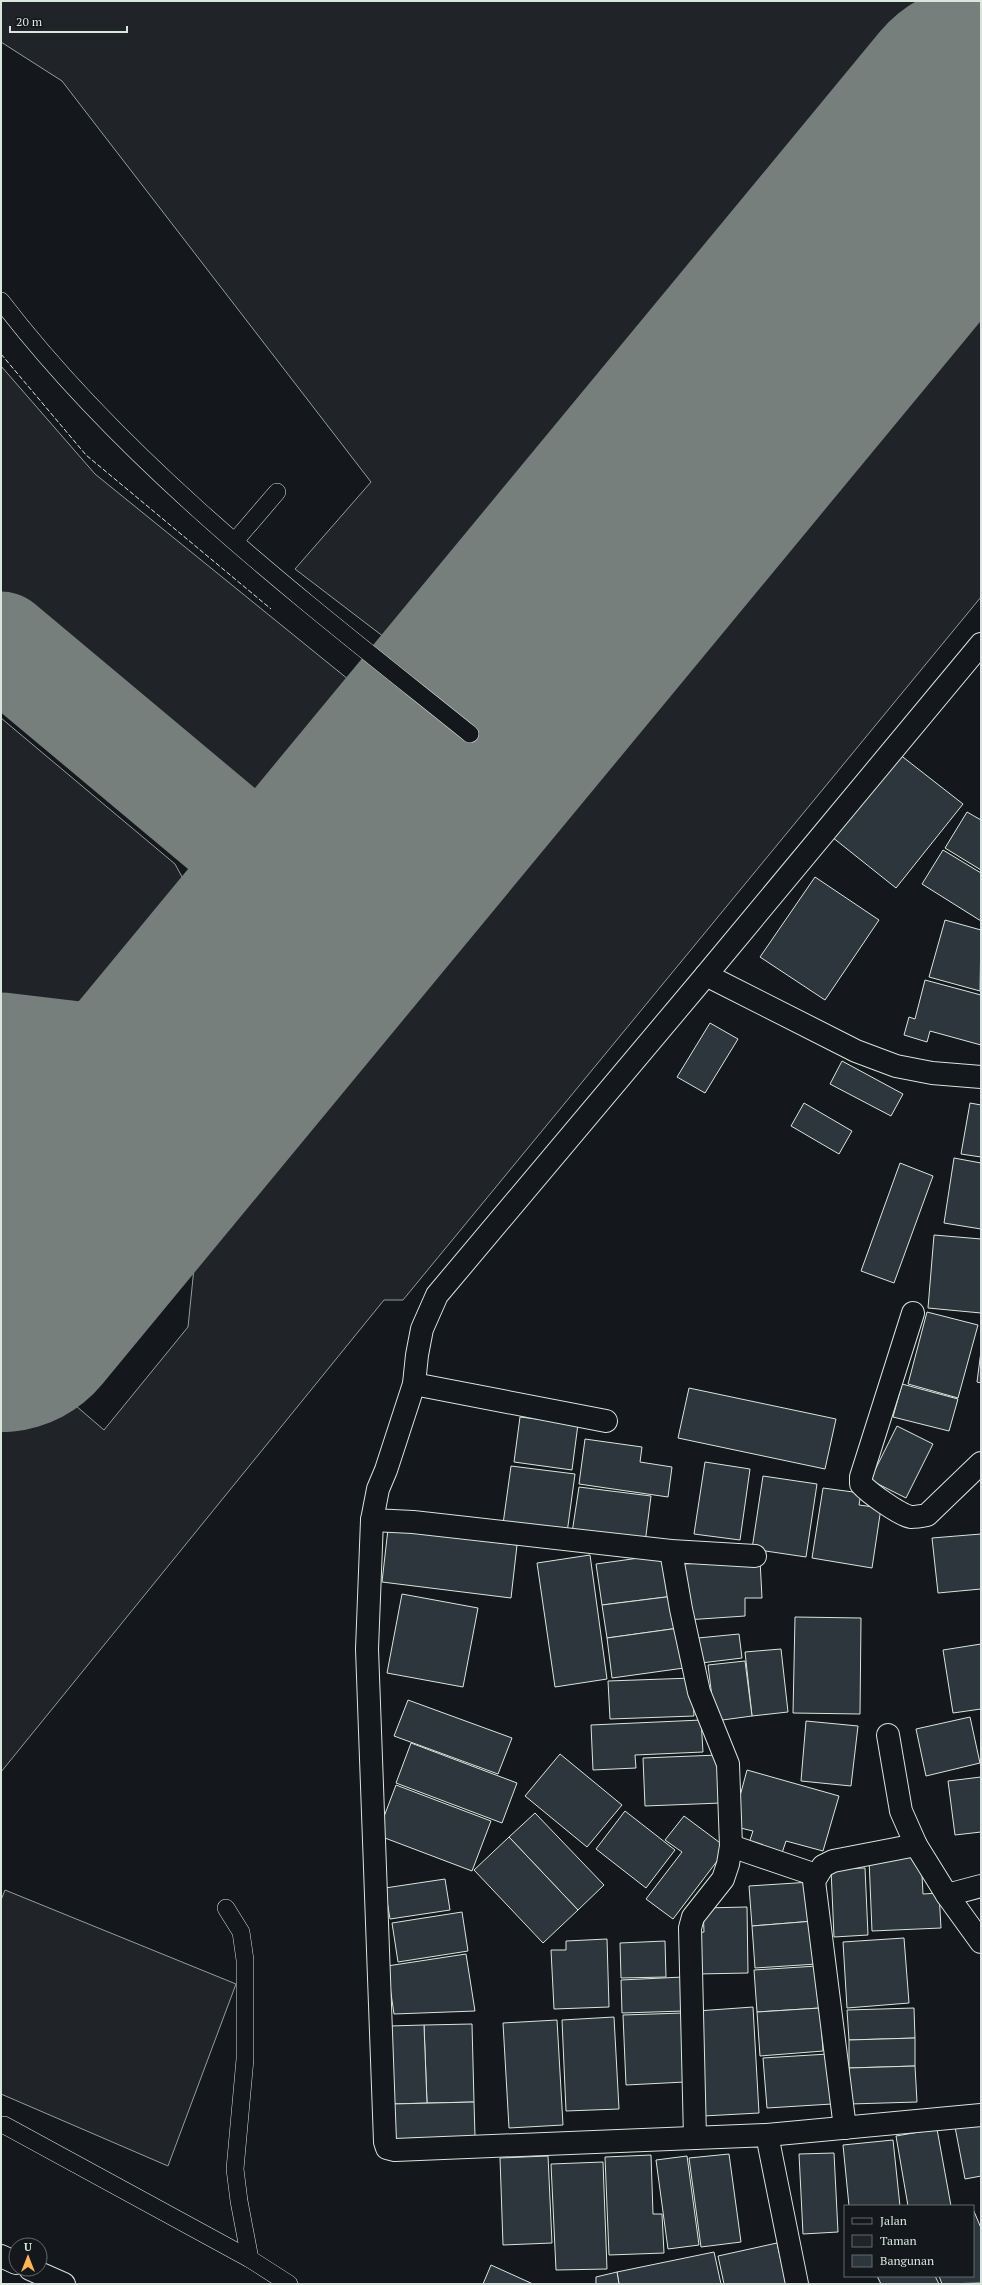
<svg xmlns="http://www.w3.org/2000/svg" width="982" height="2285" font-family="'PT Serif',serif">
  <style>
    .green { fill: #202428; stroke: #939e99 }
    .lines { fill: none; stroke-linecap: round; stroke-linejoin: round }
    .taxiway { stroke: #767f7c; stroke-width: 105 }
    .runway { stroke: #767f7c; stroke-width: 262 }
    .building { fill: #2c363c; stroke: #d8e6dc }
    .service-casing { stroke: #d8e6dc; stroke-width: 18 }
    .minor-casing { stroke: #d8e6dc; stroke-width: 24 }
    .service { stroke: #14181c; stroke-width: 17 }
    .minor { stroke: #14181c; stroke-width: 22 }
    .fence { stroke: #d8e6dc; stroke-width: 1; stroke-dasharray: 5 2; stroke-linecap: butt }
  </style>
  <rect width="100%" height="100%" fill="#14181c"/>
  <g class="green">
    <path d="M 1,1 L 981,1 L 981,7 L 454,645 L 423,654 L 401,650 L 295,569 L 371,482 L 62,81 L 1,42 Z"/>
    <path d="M 981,220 L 981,597 L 403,1300 L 384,1300 L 1,1772 L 1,1400 L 32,1368 L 104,1430 L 188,1327 L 205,1160 Z"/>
    <path d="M 1,366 L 95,474 L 370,697 L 376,725 L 374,745 L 322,808 L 290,817 L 257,816 L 227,805 L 1,615 Z"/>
    <path d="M 1,718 L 175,864 L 193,897 L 199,933 L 193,964 L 152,1015 L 44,1011 L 1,1001 Z"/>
    <path d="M 1,1110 L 4,1113 C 12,1135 18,1148 1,1168 Z"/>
    <path d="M 5,1890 L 236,1984 L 168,2166 L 1,2094 L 1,1900 Z"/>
  </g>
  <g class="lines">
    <g class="taxiway">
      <path d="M 1,644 L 271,870"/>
      <path d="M 265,981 C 270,970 277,958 280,946 C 286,921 279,894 271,870 L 304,873 L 337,868 L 366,859"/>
      <path d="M 1,1045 L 194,1068"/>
    </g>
    <path class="runway" d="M 1,1301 L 981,115"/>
  </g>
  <g class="building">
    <path d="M 899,754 L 963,804 L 896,888 L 832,837 Z"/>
    <path d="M 967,812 L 981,820 L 981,870 L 945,848 Z"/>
    <path d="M 943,850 L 981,873 L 981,921 L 922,884 Z"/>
    <path d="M 815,877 L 879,920 L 825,1000 L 760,957 Z"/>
    <path d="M 945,920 L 981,930 L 980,991 L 929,977 Z"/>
    <path d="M 925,980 L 981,995 L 981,1045 L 930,1031 L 927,1042 L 904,1035 L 909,1017 L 915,1019 Z"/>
    <path d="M 710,1023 L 738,1039 L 705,1093 L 677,1077 Z"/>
    <path d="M 842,1061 L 903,1094 L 891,1116 L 830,1084 Z"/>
    <path d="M 804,1103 L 852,1131 L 839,1154 L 791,1126 Z"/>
    <path d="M 970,1103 L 981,1105 L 981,1157 L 961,1154 Z"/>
    <path d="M 954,1158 L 981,1163 L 981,1229 L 944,1223 Z"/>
    <path d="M 900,1163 L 933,1176 L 894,1283 L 861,1271 Z"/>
    <path d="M 934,1235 L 981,1239 L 981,1313 L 928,1308 Z"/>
    <path d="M 927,1312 L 978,1325 L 958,1398 L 908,1384 Z"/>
    <path d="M 981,1351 L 981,1383 L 977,1382 Z"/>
    <path d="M 902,1384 L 958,1399 L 949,1431 L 893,1417 Z"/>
    <path d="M 689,1388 L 836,1419 L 825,1469 L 678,1438 Z"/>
    <path d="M 520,1417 L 578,1424 L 572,1470 L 514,1462 Z"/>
    <path d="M 897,1426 L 933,1444 L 906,1498 L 870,1480 Z"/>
    <path d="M 585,1439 L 642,1447 L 640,1462 L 672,1467 L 668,1497 L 579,1484 Z"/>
    <path d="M 705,1462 L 750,1469 L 740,1540 L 694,1534 Z"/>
    <path d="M 511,1466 L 575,1474 L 567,1533 L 503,1524 Z"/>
    <path d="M 763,1476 L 817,1484 L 806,1557 L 752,1549 Z"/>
    <path d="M 579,1487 L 651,1496 L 645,1543 L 572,1533 Z"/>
    <path d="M 823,1488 L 861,1493 L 859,1505 L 881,1508 L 872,1568 L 812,1558 Z"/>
    <path d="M 388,1529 L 517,1545 L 511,1598 L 382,1582 Z"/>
    <path d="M 981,1534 L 981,1589 L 938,1593 L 932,1538 Z"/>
    <path d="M 668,1554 L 674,1596 L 602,1605 L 596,1564 Z"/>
    <path d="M 590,1555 L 607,1679 L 555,1687 L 537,1563 Z"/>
    <path d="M 760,1560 L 762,1598 L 745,1598 L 745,1616 L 686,1620 L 684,1564 Z"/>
    <path d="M 402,1594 L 478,1608 L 463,1687 L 387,1673 Z"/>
    <path d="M 674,1596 L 679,1628 L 607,1638 L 602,1605 Z"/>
    <path d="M 795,1617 L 861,1618 L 860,1714 L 793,1713 Z"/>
    <path d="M 679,1628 L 684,1668 L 612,1678 L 607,1638 Z"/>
    <path d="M 739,1634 L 742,1658 L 701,1663 L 698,1638 Z"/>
    <path d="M 981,1644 L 981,1709 L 953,1713 L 943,1650 Z"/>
    <path d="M 781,1649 L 788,1712 L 752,1716 L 745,1652 Z"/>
    <path d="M 745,1661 L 752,1716 L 715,1721 L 708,1665 Z"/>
    <path d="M 692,1678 L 694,1716 L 610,1719 L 608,1681 Z"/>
    <path d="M 408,1700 L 512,1738 L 498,1774 L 394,1736 Z"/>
    <path d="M 970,1717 L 980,1763 L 926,1776 L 916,1729 Z"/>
    <path d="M 701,1720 L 703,1752 L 635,1755 L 636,1768 L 593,1770 L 591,1725 Z"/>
    <path d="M 806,1721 L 858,1726 L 851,1786 L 801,1781 Z"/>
    <path d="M 411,1743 L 517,1783 L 502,1823 L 396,1783 Z"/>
    <path d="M 560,1754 L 622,1805 L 587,1847 L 525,1796 Z"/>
    <path d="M 718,1755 L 721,1803 L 645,1806 L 643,1758 Z"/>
    <path d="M 747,1770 L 839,1796 L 823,1851 L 786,1841 L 782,1853 L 749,1843 L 753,1831 L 732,1826 Z"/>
    <path d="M 981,1777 L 981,1832 L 955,1835 L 948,1781 Z"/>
    <path d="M 396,1785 L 491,1821 L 472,1871 L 377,1835 Z"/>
    <path d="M 625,1811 L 675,1850 L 646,1888 L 596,1849 Z"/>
    <path d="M 535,1813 L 604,1885 L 578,1910 L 509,1837 Z"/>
    <path d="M 684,1816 L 727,1848 L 673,1919 L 646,1899 L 682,1852 L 665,1840 Z"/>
    <path d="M 509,1837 L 578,1910 L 543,1943 L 474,1870 Z"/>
    <path d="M 921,1856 L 923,1894 L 939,1893 L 941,1928 L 872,1931 L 869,1859 Z"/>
    <path d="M 865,1868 L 868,1935 L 834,1937 L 831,1869 Z"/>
    <path d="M 445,1879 L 450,1910 L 390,1919 L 385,1888 Z"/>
    <path d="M 811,1882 L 814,1921 L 752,1926 L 749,1886 Z"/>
    <path d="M 747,1907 L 748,1973 L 697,1974 L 696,1933 L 704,1932 L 703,1908 Z"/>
    <path d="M 462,1912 L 468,1951 L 398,1962 L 392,1923 Z"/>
    <path d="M 814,1921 L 817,1964 L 755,1968 L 752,1926 Z"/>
    <path d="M 904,1938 L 909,2003 L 847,2008 L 843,1942 Z"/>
    <path d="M 607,1939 L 609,2007 L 554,2009 L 551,1950 L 566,1950 L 566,1941 Z"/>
    <path d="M 665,1941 L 666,1977 L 621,1978 L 620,1943 Z"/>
    <path d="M 466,1954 L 475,2011 L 394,2014 L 387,1966 Z"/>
    <path d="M 817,1966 L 820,2008 L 757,2012 L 754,1970 Z"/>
    <path d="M 683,1977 L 684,2011 L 622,2013 L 621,1980 Z"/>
    <path d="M 753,2007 L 759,2113 L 703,2116 L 697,2011 Z"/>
    <path d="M 820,2008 L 823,2051 L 760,2056 L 757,2012 Z"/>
    <path d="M 914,2008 L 915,2038 L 849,2040 L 847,2010 Z"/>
    <path d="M 683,2013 L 685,2082 L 626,2085 L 623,2015 Z"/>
    <path d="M 614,2017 L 619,2109 L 566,2111 L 562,2020 Z"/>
    <path d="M 557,2020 L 563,2125 L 509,2128 L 503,2023 Z"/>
    <path d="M 472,2024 L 474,2102 L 427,2103 L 424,2025 Z"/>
    <path d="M 424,2025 L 427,2103 L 392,2104 L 389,2026 Z"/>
    <path d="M 915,2038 L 915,2066 L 849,2068 L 849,2040 Z"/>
    <path d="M 828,2054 L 832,2104 L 767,2108 L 763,2058 Z"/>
    <path d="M 915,2066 L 917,2102 L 850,2104 L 849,2068 Z"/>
    <path d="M 474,2102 L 475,2136 L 393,2139 L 392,2104 Z"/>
    <path d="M 981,2122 L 981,2176 L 965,2179 L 955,2127 Z"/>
    <path d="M 937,2129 L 951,2206 L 908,2206 L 896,2136 Z"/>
    <path d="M 893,2140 L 900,2206 L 849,2206 L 843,2145 Z"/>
    <path d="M 834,2153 L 838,2232 L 803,2234 L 799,2154 Z"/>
    <path d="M 729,2154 L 741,2242 L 701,2247 L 689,2158 Z"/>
    <path d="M 651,2155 L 653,2214 L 662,2214 L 664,2253 L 609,2255 L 605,2157 Z"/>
    <path d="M 548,2156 L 552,2243 L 503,2245 L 500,2158 Z"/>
    <path d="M 687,2156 L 699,2245 L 668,2249 L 656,2160 Z"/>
    <path d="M 603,2162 L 607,2269 L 556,2270 L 551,2164 Z"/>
    <path d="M 973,2209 L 981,2228 L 981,2283 L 942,2284 L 939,2276 L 973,2276 Z"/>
    <path d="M 777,2243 L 786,2284 L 724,2284 L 718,2256 Z"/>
    <path d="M 714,2252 L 721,2284 L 619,2284 L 617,2272 Z"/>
    <path d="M 491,2265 L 533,2284 L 483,2284 Z"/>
    <path d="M 617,2272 L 619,2284 L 596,2284 L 596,2277 Z"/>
    <path d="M 877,2276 L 935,2276 L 939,2284 L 881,2284 Z"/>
  </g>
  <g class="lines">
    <g class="service-casing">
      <g id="service">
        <path d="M 1,301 C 129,468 307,603 470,734"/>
        <path d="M 235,541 L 277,492"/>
        <path d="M 226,1908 L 241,1932 L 245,1960 L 245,2059 L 235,2169 L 239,2201 L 250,2259 L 289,2284"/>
        <path d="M 4,2125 L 250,2259"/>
      </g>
    </g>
    <g class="minor-casing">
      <g id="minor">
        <path d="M 706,975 L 981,644"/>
        <path d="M 913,1313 L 861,1477 L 861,1484 C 869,1493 900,1515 911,1517 C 917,1517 922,1516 927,1515 L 981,1463"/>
        <path d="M 414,1384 L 606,1421"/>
        <path d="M 372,1520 L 367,1649 L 385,2142 L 387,2148 L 395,2150 L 767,2135 L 797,2284"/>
        <path d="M 671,1551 L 681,1609 L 699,1692 L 728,1764 L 731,1846 L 728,1864 L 723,1879 L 693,1917 L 690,1928 L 695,2138"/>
        <path d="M 755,1556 L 671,1551 L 413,1522 L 372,1520 L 378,1489 L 386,1470 L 414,1384 L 417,1355 L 422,1329 L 437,1295 L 706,975 L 856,1051 L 896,1066 L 932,1073 L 981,1077"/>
        <path d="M 888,1735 L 901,1811 L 916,1845 L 947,1895 L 981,1886"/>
        <path d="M 731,1846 L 816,1875"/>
        <path d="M 947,1895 L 981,1942"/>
        <path d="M 845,2128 L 814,1881 L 823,1866 L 833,1861 L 916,1845"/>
        <path d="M 767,2135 L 981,2115"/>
        <path d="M 1,2256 L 16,2263"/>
        <path d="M 30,2269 L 64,2284"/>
      </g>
    </g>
    <use href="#service" class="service"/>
    <use href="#minor" class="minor"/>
    <path class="fence" d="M 1,354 L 86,455 L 271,609"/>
  </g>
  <rect width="982" height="2285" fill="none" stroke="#d8e6dc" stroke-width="4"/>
  <rect x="844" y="2205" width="130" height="72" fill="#14181c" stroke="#626a69"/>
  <rect x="852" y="2218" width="20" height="6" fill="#14181c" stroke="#626a69"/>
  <text x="880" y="2225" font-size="12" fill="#d8e6dc">Jalan</text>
  <rect x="852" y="2235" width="20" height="12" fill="#202428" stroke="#626a69"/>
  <text x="880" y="2245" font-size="12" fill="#d8e6dc">Taman</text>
  <rect x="852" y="2255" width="20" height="12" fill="#2c363c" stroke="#626a69"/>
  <text x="880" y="2265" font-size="12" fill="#d8e6dc">Bangunan</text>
  <g transform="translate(28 2257)"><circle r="19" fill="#14181c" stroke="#626a69"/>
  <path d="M0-3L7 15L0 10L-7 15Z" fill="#ffb74d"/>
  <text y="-6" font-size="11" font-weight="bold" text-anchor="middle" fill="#d8e6dc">U</text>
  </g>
  <path d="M10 26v6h117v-6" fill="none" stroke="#d8e6dc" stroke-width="2"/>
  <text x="16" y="26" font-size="12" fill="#d8e6dc" stroke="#14181c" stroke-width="3" paint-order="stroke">20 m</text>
</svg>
